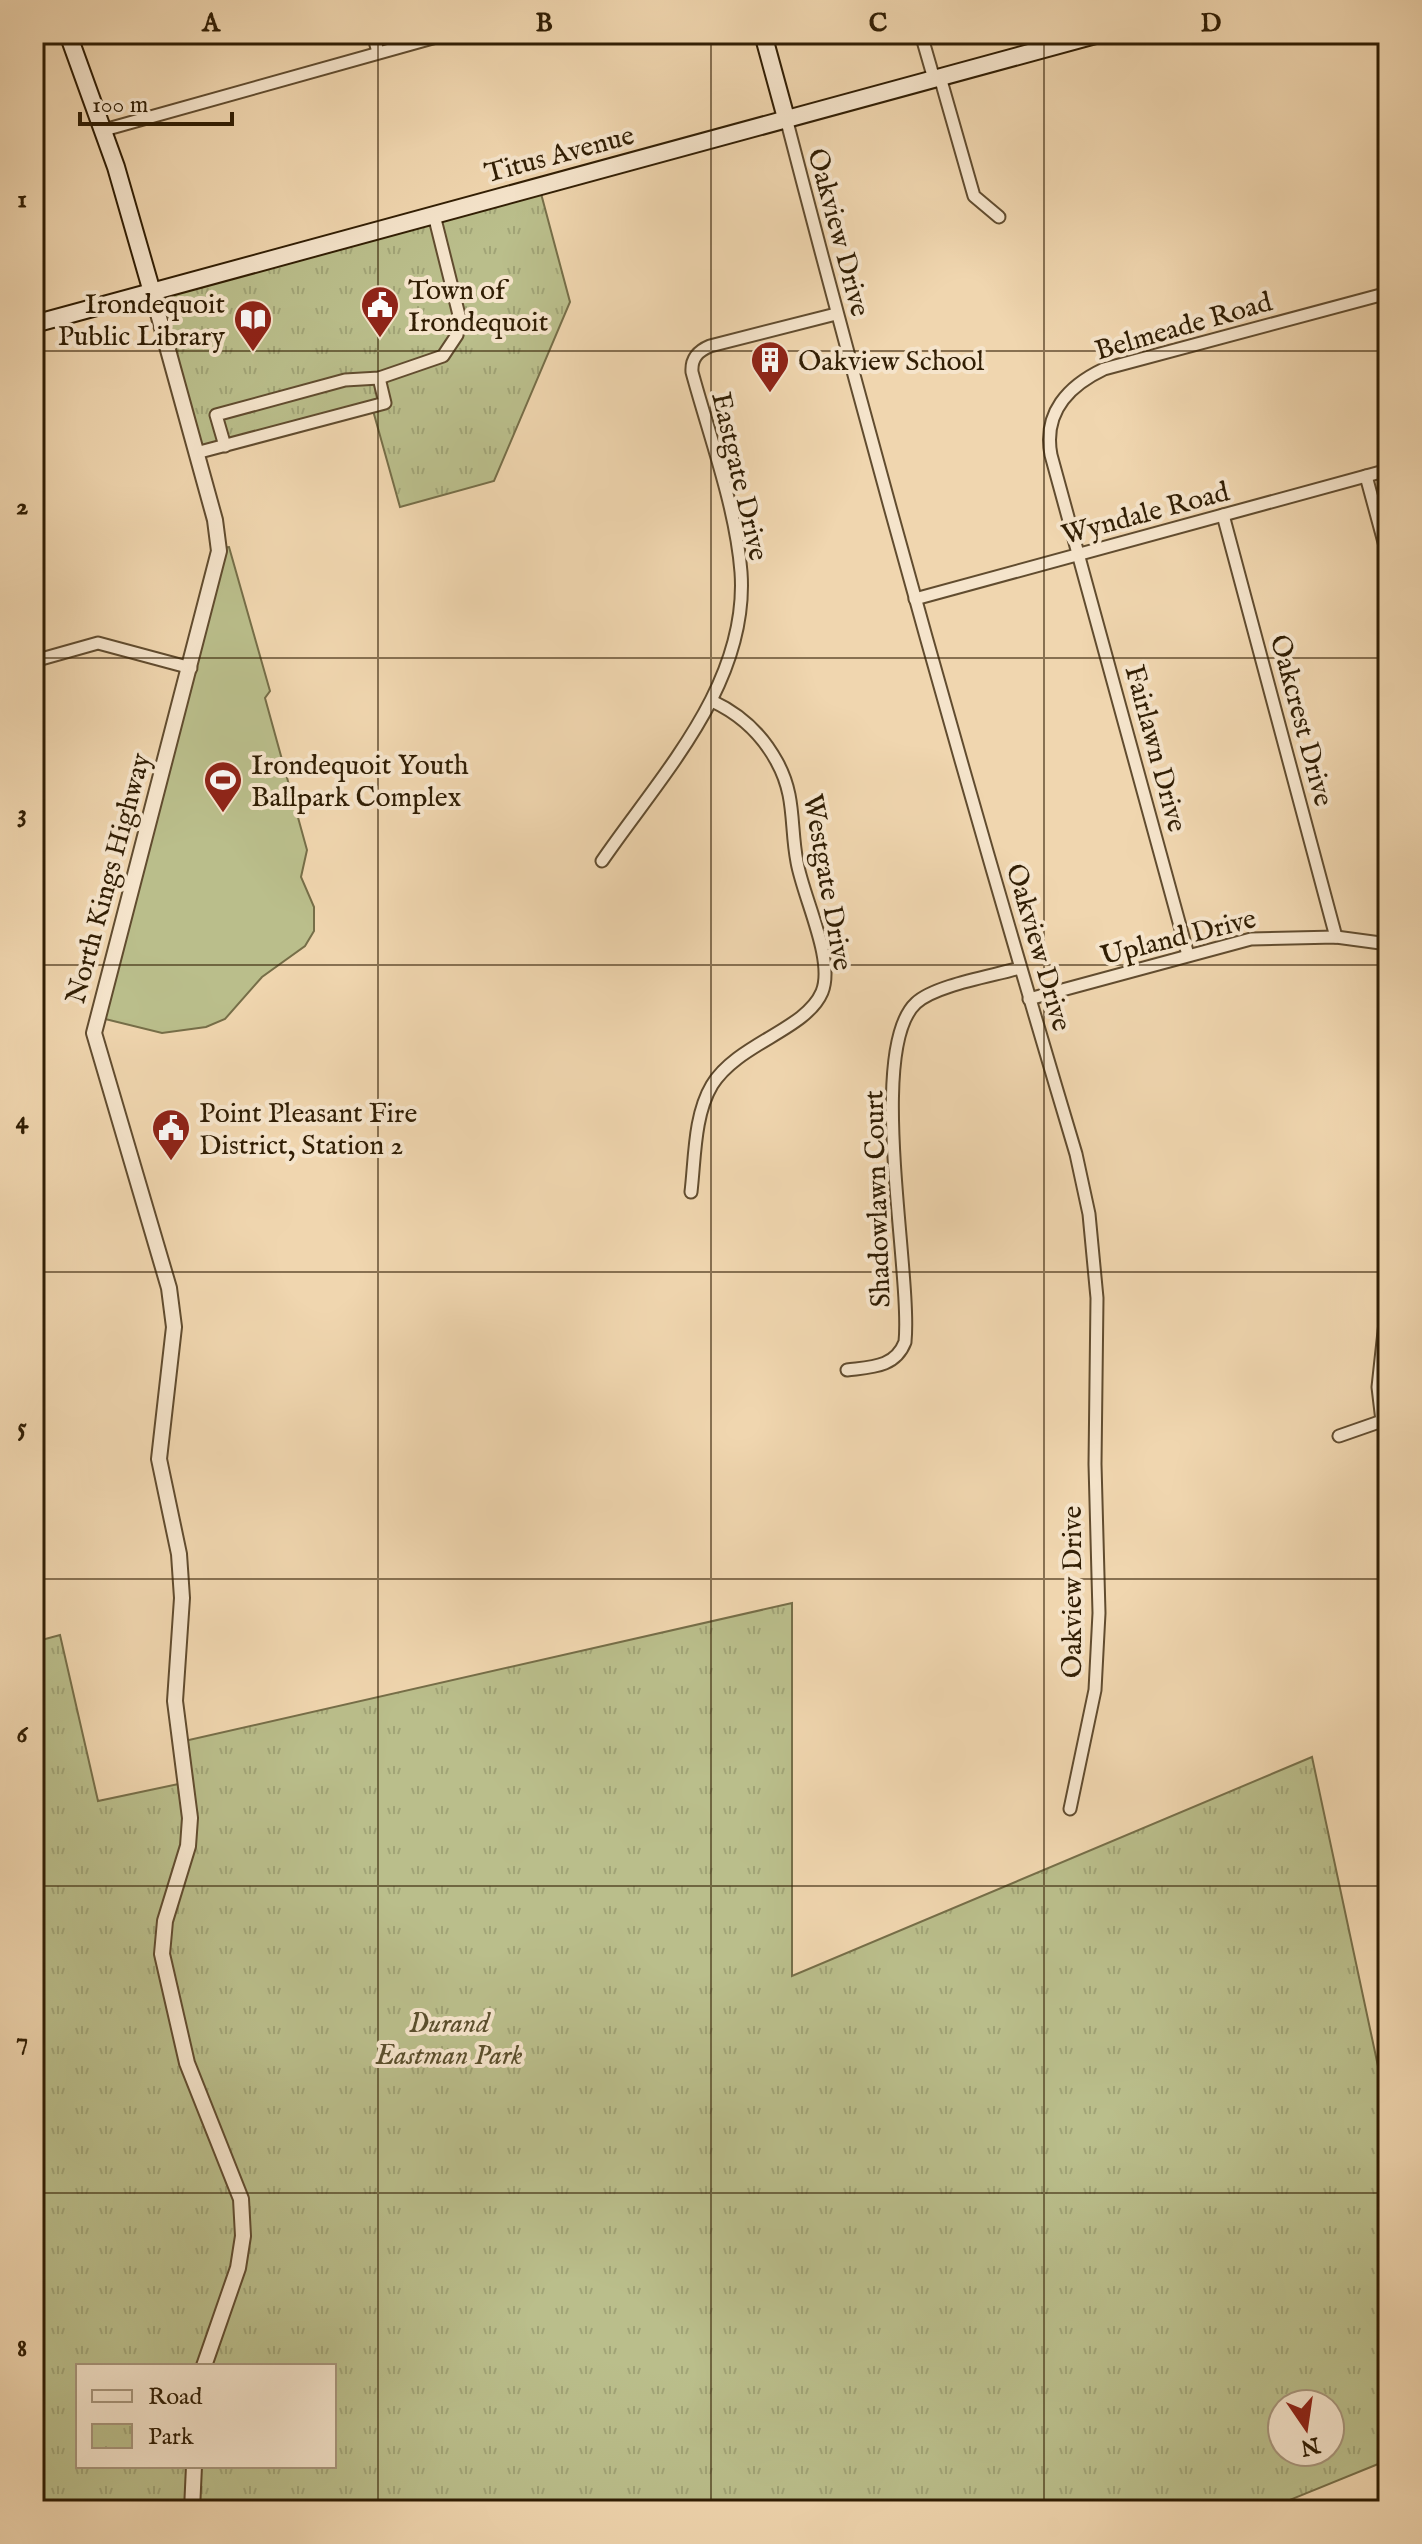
<svg xmlns="http://www.w3.org/2000/svg" width="1422" height="2544" font-family="'IM FELL English',serif">
  <style>
    .park { fill: url(#park-tufts); stroke: #766e48; stroke-width: 2; fill-rule: evenodd }
    .garden { fill: #babe8b; stroke: #766e48; stroke-width: 2 }
    .lines { fill: none; stroke-linecap: round; stroke-linejoin: round }
    .minor-casing { stroke: #614c2f; stroke-width: 15 }
    .tertiary-casing { stroke: #614c2f; stroke-width: 18 }
    .secondary-casing { stroke: #311e04; stroke-width: 20 }
    .minor { stroke: #f5e4cb; stroke-width: 11 }
    .tertiary { stroke: #f5e4cb; stroke-width: 14 }
    .secondary { stroke: #f5e4cb; stroke-width: 16 }
    .grid { fill: none; stroke: #311e04; stroke-width: 2; stroke-opacity: 0.55 }
    .labels { text-anchor: middle; stroke-width: 8; stroke-linejoin: round; paint-order: stroke }
    .street-label { font-size: 28px; fill: #311e04; stroke: #f5e4cb }
    .poi-label { font-size: 28px; fill: #311e04; stroke: #f5e4cb; text-anchor: start }
    .park-label { font-size: 28px; font-style: italic; fill: #5a4e2c; stroke: #f5e4cb }
    .neatline { fill: none; stroke: #311e04; stroke-width: 3 }
    .grid-label { font-size: 26px; text-anchor: middle; font-weight: bold; fill: #311e04 }
  </style>
  <defs>
    <pattern id="park-tufts" width="24" height="20" patternUnits="userSpaceOnUse" patternTransform="scale(2)"><rect width="24" height="20" fill="#babe8b"/><path d="M3 7l-1-3M5 7V3M7 7l1-3M15 17l-1-3M17 17v-4M19 17l1-3" fill="none" stroke="#a0a376"/></pattern>
  </defs>
  <rect width="100%" height="100%" fill="#f0d6af"/>
  <filter id="stains"><feTurbulence type="fractalNoise" baseFrequency=".0025" numOctaves="4"/><feColorMatrix values="0 0 0 0 .2 0 0 0 0 .09 0 0 0 0 .02 0 0 0 .5 -.17"/></filter>
  <radialGradient id="worn" r=".72"><stop offset=".6" stop-color="#630" stop-opacity="0"/><stop offset="1" stop-color="#630" stop-opacity=".3"/></radialGradient>
  <g class="park">
    <path d="M 539,186 L 570,302 L 494,481 L 400,507 L 372,407 L 197,455 L 152,292 Z"/>
    <path d="M 792,1603 L 792,1976 L 1312,1757 L 1388,2113 L 1388,2460 L 1265,2510 L 34,2510 L 34,1642 L 60,1635 L 98,1801 L 188,1782 L 180,1742 ZM 78,2366 L 334,2366 L 334,2466 L 78,2466 ZM 1282,2404 L 1330,2404 L 1330,2452 L 1282,2452 Z"/>
  </g>
  <path class="garden" d="M 229,547 L 270,691 L 265,698 L 307,850 L 301,877 L 314,907 L 314,931 L 305,946 L 262,977 L 225,1019 L 206,1027 L 162,1033 L 97,1017 L 219,548 Z"/>
  <g class="lines">
    <g class="minor-casing">
      <g id="minor">
        <path d="M 373,34 L 378,52"/>
        <path d="M 921,34 L 934,79"/>
        <path d="M 940,77 L 974,196 L 999,217"/>
        <path d="M 786,118 C 876,465 973,810 1076,1154 L 1089,1214 L 1097,1298 L 1095,1464 L 1099,1613 L 1095,1690 L 1070,1809"/>
        <path d="M 104,130 L 447,34"/>
        <path d="M 225,446 L 216,415 L 345,380 L 379,378 L 443,356 L 457,335 L 460,319 L 434,215"/>
        <path d="M 196,453 L 385,403 L 379,378"/>
        <path d="M 1366,476 L 1388,557"/>
        <path d="M 1223,515 L 1336,937"/>
        <path d="M 915,599 L 1388,470"/>
        <path d="M 34,661 L 98,643 L 191,668"/>
        <path d="M 602,861 C 661,775 749,684 741,572 C 736,507 709,435 692,372 C 691,358 698,351 710,346 L 836,314"/>
        <path d="M 1188,955 L 1051,455 C 1043,413 1068,386 1104,369 L 1388,293"/>
        <path d="M 1029,999 L 1251,939 L 1336,937 L 1388,944"/>
        <path d="M 691,1192 C 695,1158 694,1115 712,1085 C 738,1043 806,1030 822,992 C 835,960 803,897 797,862 C 790,826 796,796 777,762 C 762,734 740,714 712,701"/>
        <path d="M 847,1370 C 870,1367 895,1368 905,1342 C 912,1273 866,1049 916,1003 C 935,985 993,976 1020,968"/>
        <path d="M 1382,1421 L 1378,1387 L 1386,1313"/>
        <path d="M 1339,1436 L 1382,1421 L 1388,1425"/>
      </g>
    </g>
    <g class="tertiary-casing">
      <g id="tertiary">
        <path d="M 152,292 L 215,520 L 219,551 L 94,1033 L 169,1288 L 174,1327 L 159,1459 L 179,1554 L 182,1598 L 175,1701 L 190,1818 L 188,1846 L 165,1921 L 162,1954 L 187,2063 L 241,2199 L 243,2236 L 238,2268 L 204,2366"/>
        <path d="M 192,2510 L 194,2466"/>
      </g>
    </g>
    <g class="secondary-casing">
      <g id="secondary">
        <path d="M 68,34 L 116,167 L 152,292"/>
        <path d="M 763,34 L 786,118"/>
        <path d="M 34,324 L 1099,34"/>
      </g>
    </g>
    <use href="#minor" class="minor"/>
    <use href="#tertiary" class="tertiary"/>
    <use href="#secondary" class="secondary"/>
  </g>
  <path class="grid" d="M 378,34 L 378,2510M 711,34 L 711,2510M 1044,34 L 1044,2510M 34,351 L 1388,351M 34,658 L 1388,658M 34,965 L 1388,965M 34,1272 L 1388,1272M 34,1579 L 1388,1579M 34,1886 L 1388,1886M 34,2193 L 1388,2193"/>
  <defs>
    <g id="civic-pin" transform="scale(2)"><path d="M0 17L-7.5 6A9.5 9.5 0 1 1 7.5 6Z" fill="#8f2418" stroke="#f5e4cb"/><path d="M-.6-6.5H3V-4.5H.6V-3L4-1V1h2V6H-6V1h2V-1L-.6-3ZM-1.2 2.5V6h2.4V2.5Z" fill="#fff"/></g>
    <g id="library-pin" transform="scale(2)"><path d="M0 17L-7.5 6A9.5 9.5 0 1 1 7.5 6Z" fill="#8f2418" stroke="#f5e4cb"/><path d="M-6-4Q-3-5.5-.7-3.5V5Q-3 3-6 4ZM6-4Q3-5.5 .7-3.5V5Q3 3 6 4Z" fill="#fff"/></g>
    <g id="building-pin" transform="scale(2)"><path d="M0 17L-7.5 6A9.5 9.5 0 1 1 7.5 6Z" fill="#8f2418" stroke="#f5e4cb"/><path d="M-4-6H4V6H1V3H-1V6H-4ZM-2.5-4.3h1.7v1.8h-1.7ZM.8-4.3h1.7v1.8H.8ZM-2.5-1h1.7V.8h-1.7ZM.8-1h1.7V.8H.8Z" fill="#fff"/></g>
    <g id="stadium-pin" transform="scale(2)"><path d="M0 17L-7.5 6A9.5 9.5 0 1 1 7.5 6Z" fill="#8f2418" stroke="#f5e4cb"/><path d="M0-5a6.5 5 0 1 0 0 10a6.5 5 0 1 0 0-10ZM-3.5-1.8h7v3.6h-7Z" fill="#fff"/></g>
  </defs>
  <g fill-rule="evenodd">
    <use href="#civic-pin" x="380" y="305"/>
    <use href="#library-pin" x="253" y="319"/>
    <use href="#building-pin" x="770" y="360"/>
    <use href="#stadium-pin" x="223" y="780"/>
    <use href="#civic-pin" x="171" y="1128"/>
  </g>
  <g class="labels">
    <g class="street-label">
      <text transform="translate(559 153) rotate(-15)" y="10">Titus Avenue</text>
      <text transform="translate(840 232) rotate(75)" y="10">Oakview Drive</text>
      <text transform="translate(1183 325) rotate(-16)" y="10">Belmeade Road</text>
      <text transform="translate(741 476) rotate(77)" y="10">Eastgate Drive</text>
      <text transform="translate(1145 512) rotate(-15)" y="10">Wyndale Road</text>
      <text transform="translate(1303 720) rotate(75)" y="10">Oakcrest Drive</text>
      <text transform="translate(1157 748) rotate(75)" y="10">Fairlawn Drive</text>
      <text transform="translate(107 878) rotate(-75)" y="10">North Kings Highway</text>
      <text transform="translate(829 882) rotate(80)" y="10">Westgate Drive</text>
      <text transform="translate(1178 936) rotate(-14)" y="10">Upland Drive</text>
      <text transform="translate(1040 947) rotate(74)" y="10">Oakview Drive</text>
      <text transform="translate(876 1199) rotate(-92)" y="10">Shadowlawn Court</text>
      <text transform="translate(1071 1592) rotate(-90)" y="10">Oakview Drive</text>
    </g>
    <g class="poi-label">
      <text x="408" y="299">Town of<tspan x="408" dy="32">Irondequoit</tspan></text>
      <text x="225" y="313" text-anchor="end">Irondequoit<tspan x="225" dy="32">Public Library</tspan></text>
      <text x="798" y="370">Oakview School</text>
      <text x="251" y="774">Irondequoit Youth<tspan x="251" dy="32">Ballpark Complex</tspan></text>
      <text x="199" y="1122">Point Pleasant Fire<tspan x="199" dy="32">District, Station 2</tspan></text>
    </g>
    <g class="park-label">
      <text x="449" y="2032">Durand<tspan x="449" dy="32">Eastman Park</tspan></text>
    </g>
  </g>
  <rect width="1422" height="2544" fill="none" stroke="#f0d6af" stroke-width="88"/>
  <rect x="76" y="2364" width="260" height="104" fill="#f5e4cb" stroke="#a7957b" stroke-width="2"/>
  <rect x="92" y="2390" width="40" height="12" fill="#f5e4cb" stroke="#a7957b" stroke-width="2"/>
  <text x="148" y="2404" font-size="24" fill="#311e04">Road</text>
  <rect x="92" y="2424" width="40" height="24" fill="url(#park-tufts)" stroke="#a7957b" stroke-width="2"/>
  <text x="148" y="2444" font-size="24" fill="#311e04">Park</text>
  <g transform="translate(1306 2428) rotate(167)"><circle r="38" fill="#f5e4cb" stroke="#a7957b" stroke-width="2"/>
  <path d="M0-6L14 30L0 20L-14 30Z" fill="#8f2418"/>
  <text y="-12" font-size="22" font-weight="bold" text-anchor="middle" fill="#311e04">N</text>
  </g>
  <path d="M80 112v12h152v-12" fill="none" stroke="#311e04" stroke-width="4"/>
  <text x="92" y="112" font-size="24" fill="#311e04" stroke="#f5e4cb" stroke-width="6" paint-order="stroke">100 m</text>
  <rect x="44" y="44" width="1334" height="2456" class="neatline"/>
  <g class="grid-label">
    <text x="211" y="31">A</text>
    <text x="544" y="31">B</text>
    <text x="878" y="31">C</text>
    <text x="1211" y="31">D</text>
    <text x="22" y="207">1</text>
    <text x="22" y="514">2</text>
    <text x="22" y="821">3</text>
    <text x="22" y="1128">4</text>
    <text x="22" y="1435">5</text>
    <text x="22" y="1742">6</text>
    <text x="22" y="2049">7</text>
    <text x="22" y="2356">8</text>
  </g>
  <rect width="100%" height="100%" filter="url(#stains)"/>
  <rect width="100%" height="100%" fill="url(#worn)"/>
</svg>
